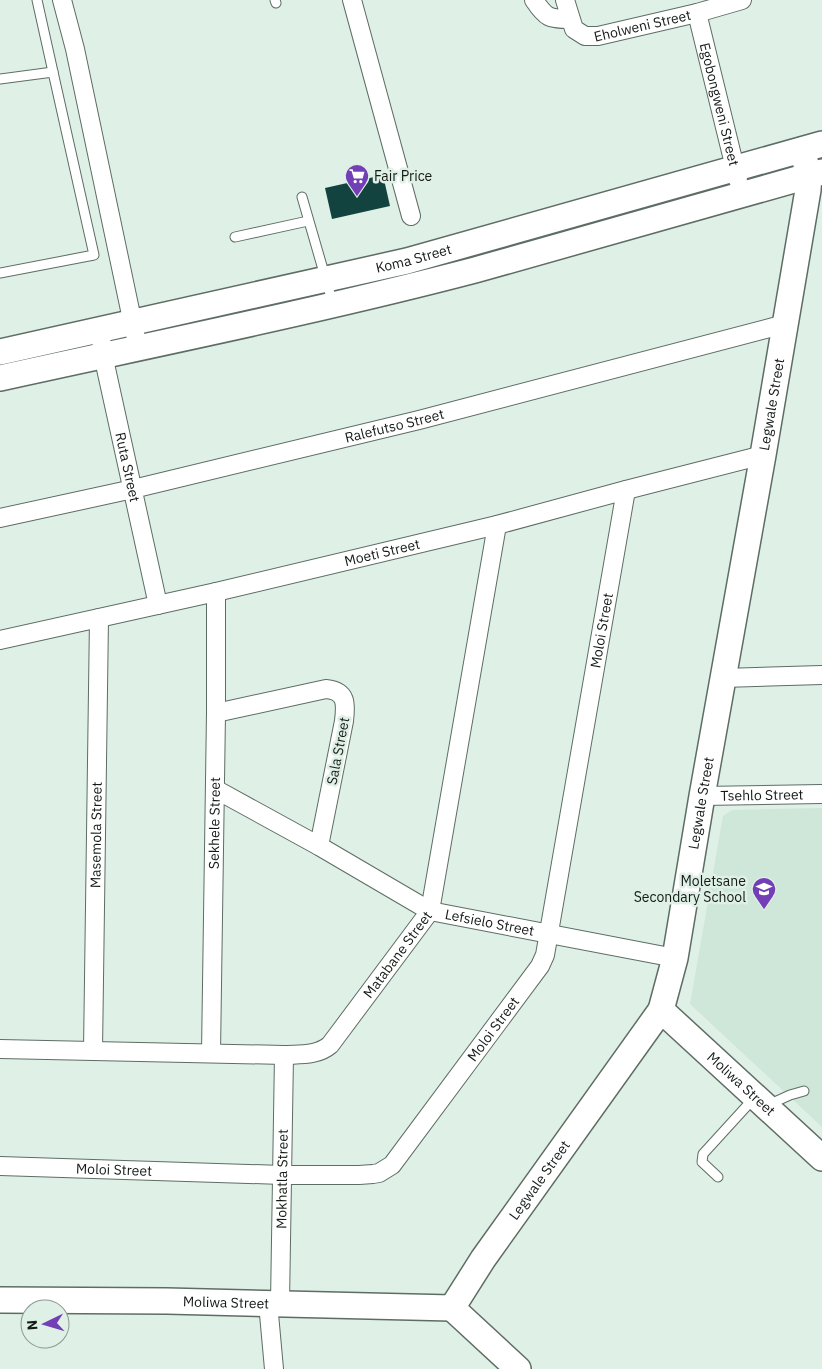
<svg xmlns="http://www.w3.org/2000/svg" width="822" height="1369" font-family="'IBM Plex Sans',sans-serif">
  <style>
    .built { fill: #cfe7d9 }
    .building { fill: #13433f }
    .lines { fill: none; stroke-linecap: round; stroke-linejoin: round }
    .lane-casing { stroke: #5e6d64; stroke-width: 11 }
    .street-casing { stroke: #5e6d64; stroke-width: 20 }
    .secondary-casing { stroke: #5e6d64; stroke-width: 28 }
    .lane { stroke: #fff; stroke-width: 9 }
    .street { stroke: #fff; stroke-width: 18 }
    .secondary { stroke: #fff; stroke-width: 25 }
    .labels { text-anchor: middle; stroke-width: 5; stroke-linejoin: round; paint-order: stroke }
    .street-label { font-size: 14px; fill: #151a17; stroke: #dff0e6 }
    .poi-label { font-size: 14px; fill: #151a17; stroke: #dff0e6; text-anchor: start }
  </style>
  <rect width="100%" height="100%" fill="#dff0e6"/>
  <path class="built" d="M 822,808 L 822,1127 L 690,1004 L 723,816 L 732,810 Z"/>
  <path class="building" d="M 383,175 L 390,206 L 332,219 L 325,188 Z"/>
  <g class="lines">
    <g class="lane-casing">
      <g id="lane">
        <path d="M 37,0 L 53,72"/>
        <path d="M 275,0 L 276,3"/>
        <path d="M 0,79 L 53,72 L 94,255 L 0,273"/>
        <path d="M 302,197 L 333,304"/>
        <path d="M 235,237 L 308,221"/>
        <path d="M 768,1105 L 790,1095 L 804,1091"/>
        <path d="M 718,1177 L 702,1162 L 703,1154 L 755,1097"/>
      </g>
    </g>
    <g class="street-casing">
      <g id="street">
        <path d="M 62,0 L 75,49 L 138,348"/>
        <path d="M 352,0 L 411,216"/>
        <path d="M 534,0 C 546,18 549,19 570,19"/>
        <path id="s1" d="M 565,0 L 574,29 L 585,36 L 598,36 L 697,13 L 742,0"/>
        <path id="s2" d="M 697,13 L 738,180"/>
        <path id="s3" d="M 100,330 L 103,355 L 158,605"/>
        <path id="s4" d="M 0,518 L 133,489 L 419,420 L 785,324"/>
        <path id="s5" d="M 0,640 L 216,592 L 497,525 L 626,490 L 763,455"/>
        <path d="M 723,678 L 822,675"/>
        <path d="M 216,713 L 326,689 C 347,691 346,704 344,721 L 319,846"/>
        <path id="s6" d="M 215,789 L 319,846 L 430,911 L 675,958"/>
        <path id="s7" d="M 702,796 L 822,794"/>
        <path id="s8" d="M 0,1049 L 284,1055 C 300,1054 317,1056 330,1045 L 430,911 L 497,525"/>
        <path id="s9" d="M 93,1051 L 99,618"/>
        <path id="s10" d="M 211,1053 L 216,713 L 216,592"/>
        <path id="s11" d="M 0,1166 L 282,1175 L 359,1175 L 373,1174 L 379,1173 L 392,1165 L 540,966 L 545,955 L 626,490"/>
        <path d="M 268,1303 L 274,1369"/>
        <path id="s12" d="M 280,1303 L 284,1055"/>
      </g>
    </g>
    <g class="secondary-casing">
      <g id="secondary">
        <path id="s13" d="M 0,352 L 407,261 L 822,144"/>
        <path d="M 0,378 C 159,343 318,311 475,270 L 822,172"/>
        <path id="s14" d="M 661,1010 L 822,1158"/>
        <path id="s15" d="M 0,1300 L 167,1301 L 452,1308"/>
        <path id="s16" d="M 452,1308 L 483,1259 L 661,1010 L 675,958 L 702,796 L 763,455 L 808,190 L 809,175 L 802,150"/>
        <path d="M 452,1308 L 518,1369"/>
      </g>
    </g>
    <use href="#lane" class="lane"/>
    <use href="#street" class="street"/>
    <use href="#secondary" class="secondary"/>
  </g>
  <defs>
    <g id="supermarket-pin" transform="scale(1.25)"><path d="M0 17L-7.5 6A9.5 9.5 0 1 1 7.5 6Z" fill="#733fb7" stroke="#dff0e6"/><path d="M-6-5.5h2.5l.6 2H6L4.5 2H-2.5L-4.4-4H-6ZM-1.5 3.2a1.3 1.3 0 1 0 .1 0ZM3 3.2a1.3 1.3 0 1 0 .1 0Z" fill="#fff"/></g>
    <g id="school-pin" transform="scale(1.25)"><path d="M0 17L-7.5 6A9.5 9.5 0 1 1 7.5 6Z" fill="#733fb7" stroke="#dff0e6"/><path d="M0-5L7-2L0 1L-7-2ZM-4 1L0 2.5L4 1V4Q0 6-4 4Z" fill="#fff"/></g>
  </defs>
  <g fill-rule="evenodd">
    <use href="#supermarket-pin" x="357" y="176"/>
    <use href="#school-pin" x="764" y="889"/>
  </g>
  <g class="labels">
    <g class="street-label">
      <text dy="5" stroke="none"><textPath href="#s1" startOffset="102">Eholweni Street</textPath></text>
      <text dy="5" stroke="none"><textPath href="#s2" startOffset="94">Egobongweni Street</textPath></text>
      <text dy="5" stroke="none"><textPath href="#s13" startOffset="424">Koma Street</textPath></text>
      <text dy="5" stroke="none"><textPath href="#s16" startOffset="980">Legwale Street</textPath></text>
      <text dy="5" stroke="none"><textPath href="#s4" startOffset="405">Ralefutso Street</textPath></text>
      <text dy="5" stroke="none"><textPath href="#s3" startOffset="140">Ruta Street</textPath></text>
      <text dy="5" stroke="none"><textPath href="#s5" startOffset="392">Moeti Street</textPath></text>
      <text dy="5" stroke="none"><textPath href="#s11" startOffset="984">Moloi Street</textPath></text>
      <text transform="translate(338 751) rotate(-79)" y="5">Sala Street</text>
      <text dy="5" stroke="none"><textPath href="#s7" startOffset="60">Tsehlo Street</textPath></text>
      <text dy="5" stroke="none"><textPath href="#s16" startOffset="575">Legwale Street</textPath></text>
      <text dy="5" stroke="none"><textPath href="#s10" startOffset="230">Sekhele Street</textPath></text>
      <text dy="5" stroke="none"><textPath href="#s9" startOffset="216">Masemola Street</textPath></text>
      <text dy="5" stroke="none"><textPath href="#s6" startOffset="308">Lefsielo Street</textPath></text>
      <text dy="5" stroke="none"><textPath href="#s8" startOffset="445">Matabane Street</textPath></text>
      <text dy="5" stroke="none"><textPath href="#s11" startOffset="564">Moloi Street</textPath></text>
      <text dy="5" stroke="none"><textPath href="#s14" startOffset="109">Moliwa Street</textPath></text>
      <text dy="5" stroke="none"><textPath href="#s11" startOffset="114">Moloi Street</textPath></text>
      <text dy="5" stroke="none"><textPath href="#s12" startOffset="124">Mokhatla Street</textPath></text>
      <text dy="5" stroke="none"><textPath href="#s16" startOffset="155">Legwale Street</textPath></text>
      <text dy="5" stroke="none"><textPath href="#s15" startOffset="226">Moliwa Street</textPath></text>
    </g>
    <g class="poi-label">
      <text x="374" y="181">Fair Price</text>
      <text x="746" y="886" text-anchor="end">Moletsane<tspan x="746" dy="16">Secondary School</tspan></text>
    </g>
  </g>
  <g transform="translate(45 1324) rotate(265)"><circle r="24" fill="#dff0e6" stroke="#8e9a93"/>
  <path d="M0-4L9 19L0 12L-9 19Z" fill="#733fb7"/>
  <text y="-8" font-size="14" font-weight="bold" text-anchor="middle" fill="#151a17">N</text>
  </g>
</svg>
